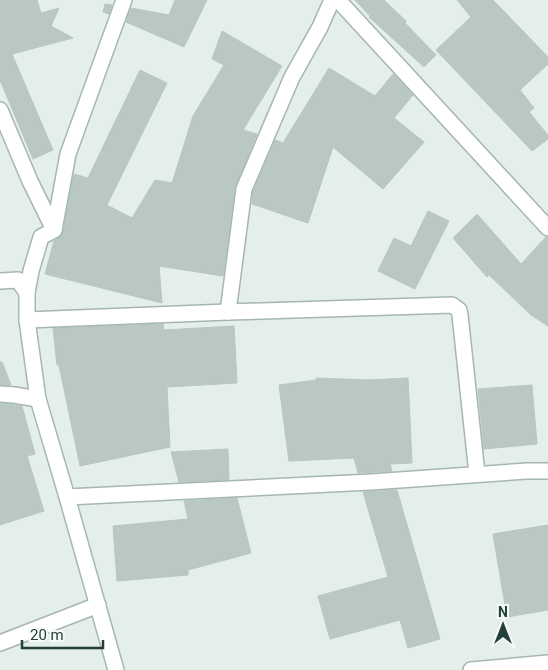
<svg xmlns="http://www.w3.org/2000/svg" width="548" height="670" font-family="Roboto,sans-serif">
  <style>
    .building { fill: #b9c8c3; stroke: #b7c7c1 }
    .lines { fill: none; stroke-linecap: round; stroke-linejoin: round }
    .street-casing { stroke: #a6b6b1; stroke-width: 18 }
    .secondary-casing { stroke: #a3b9b2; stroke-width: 18 }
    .street { stroke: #fff; stroke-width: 15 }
    .secondary { stroke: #fff; stroke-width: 15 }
  </style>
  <rect width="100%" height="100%" fill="#e4eeea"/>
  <g class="building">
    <path d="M 0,0 L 37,0 L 41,13 L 59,8 L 51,26 L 73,38 L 12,54 L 53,150 L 33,159 L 0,80 Z"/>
    <path d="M 175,0 L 207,0 L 184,47 L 126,22 L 131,8 L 169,15 Z"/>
    <path d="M 355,0 L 384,0 L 406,21 L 405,23 L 436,55 L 424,67 L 369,17 L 370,16 Z"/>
    <path d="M 457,0 L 493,0 L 548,57 L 548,64 L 520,90 L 534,108 L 529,112 L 548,135 L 548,139 L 532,151 L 436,50 L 471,17 Z"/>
    <path d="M 105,4 L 112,5 L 109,14 L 103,12 Z"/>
    <path d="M 222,31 L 282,66 L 243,130 L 257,134 L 235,188 L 223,276 L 159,266 L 162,303 L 45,274 L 54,241 L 61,236 L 63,232 L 74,174 L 88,178 L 140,70 L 167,83 L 107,205 L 132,218 L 155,180 L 172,183 L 193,116 L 224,65 L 212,59 Z"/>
    <path d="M 329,68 L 375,96 L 393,74 L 413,95 L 394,118 L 424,142 L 383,189 L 333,147 L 308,223 L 252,204 L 253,192 L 275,140 L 283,143 Z"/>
    <path d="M 428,211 L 449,221 L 415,289 L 378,271 L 394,238 L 411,246 Z"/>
    <path d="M 477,214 L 521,264 L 546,237 L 548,237 L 548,326 L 531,315 L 489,275 L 487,277 L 453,238 Z"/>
    <path d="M 163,324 L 164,330 L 234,326 L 237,383 L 167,387 L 170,447 L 80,466 L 59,365 L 57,365 L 53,328 Z"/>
    <path d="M 0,362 L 2,362 L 11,385 L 0,385 Z"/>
    <path d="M 316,378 L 368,380 L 408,378 L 412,463 L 390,464 L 392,471 L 358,473 L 354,458 L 289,461 L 279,385 L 316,380 Z"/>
    <path d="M 532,385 L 537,444 L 484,449 L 478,389 Z"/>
    <path d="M 0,403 L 22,406 L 35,454 L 27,456 L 44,511 L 0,525 Z"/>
    <path d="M 228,449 L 229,480 L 179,482 L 171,452 Z"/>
    <path d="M 397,490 L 440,639 L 408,648 L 400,620 L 330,639 L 318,596 L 388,577 L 363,492 Z"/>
    <path d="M 237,498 L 251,553 L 188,570 L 188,575 L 117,581 L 113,526 L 188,519 L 184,501 Z"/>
    <path d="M 548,525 L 548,610 L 507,617 L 493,534 Z"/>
  </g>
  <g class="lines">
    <g class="street-casing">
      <g id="street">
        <path d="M 338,0 L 548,228"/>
        <path d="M 0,110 L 30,181 L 54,230"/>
        <path d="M 0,281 L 18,280 L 27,293"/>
        <path d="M 228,312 L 244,189 L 292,77 L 320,27 L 332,0"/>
        <path d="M 27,320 L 228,312 L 452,305 L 459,310 L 460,315 L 477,474"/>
        <path d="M 0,394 L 14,395 L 38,399"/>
        <path d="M 67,497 L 371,482 L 527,471 L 548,471"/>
        <path d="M 0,643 L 98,605"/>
        <path d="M 471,670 L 548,663"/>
      </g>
    </g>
    <g class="secondary-casing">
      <path id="secondary" d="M 116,670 L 67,497 L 38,399 L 27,320 L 27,293 L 31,271 L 41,237 L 54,230 L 68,154 L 124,0"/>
    </g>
    <use href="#street" class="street"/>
    <use href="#secondary" class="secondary"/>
  </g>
  <g transform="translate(503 625)" stroke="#f5faf8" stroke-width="4" paint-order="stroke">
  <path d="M0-4L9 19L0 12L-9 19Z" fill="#233f39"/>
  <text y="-8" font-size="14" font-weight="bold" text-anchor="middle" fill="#233f39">N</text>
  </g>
  <path d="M22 640v8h81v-8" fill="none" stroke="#233f39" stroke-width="2.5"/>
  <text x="30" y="640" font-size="15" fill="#233f39" stroke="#f5faf8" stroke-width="4" paint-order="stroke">20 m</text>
</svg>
